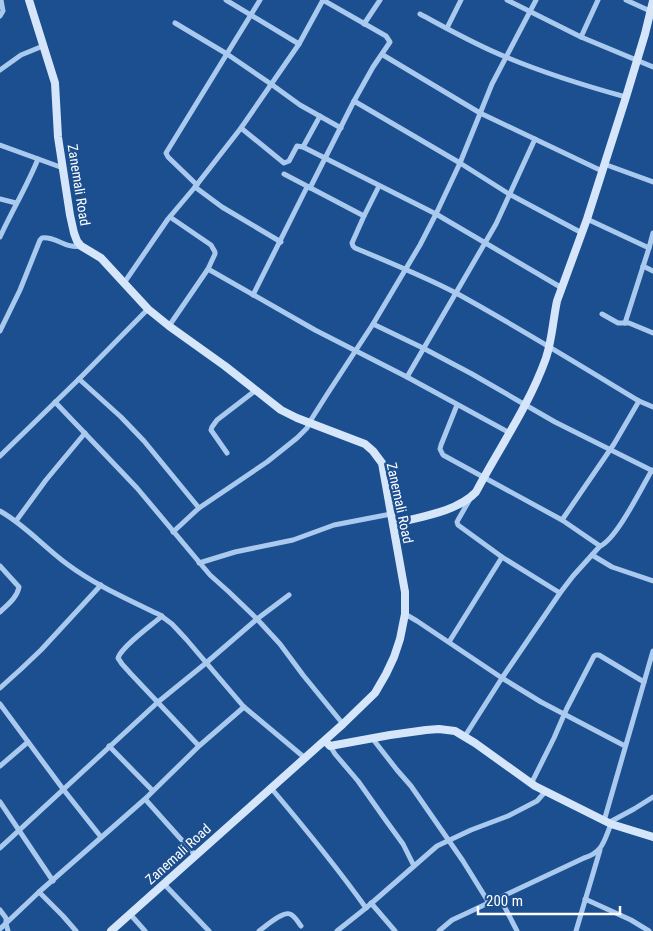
<svg xmlns="http://www.w3.org/2000/svg" width="653" height="931" font-family="'Roboto Condensed',sans-serif">
  <style>
    .lines { fill: none; stroke-linecap: round; stroke-linejoin: round }
    .street { stroke: #a9c9ee; stroke-width: 5 }
    .secondary { stroke: #d6e6fa; stroke-width: 8 }
    .labels { text-anchor: middle; stroke-width: 5; stroke-linejoin: round; paint-order: stroke }
    .street-label { font-size: 14px; fill: #fff; stroke: #1b4f8f }
  </style>
  <rect width="100%" height="100%" fill="#1b4f8f"/>
  <g class="lines">
    <g class="street">
      <path d="M 226,0 L 299,44"/>
      <path d="M 507,0 L 581,37 L 653,67"/>
      <path d="M 626,0 L 650,11"/>
      <path d="M 420,14 C 448,29 476,45 506,57 C 544,73 586,86 626,97"/>
      <path d="M 0,16 L 3,11 L 1,0"/>
      <path d="M 175,23 L 227,54 L 271,84 L 300,105 L 341,128"/>
      <path d="M 364,24 L 380,0"/>
      <path d="M 447,28 L 461,0"/>
      <path d="M 581,37 L 598,0"/>
      <path d="M 383,55 L 480,113 L 602,171"/>
      <path d="M 0,70 L 21,55 L 43,46"/>
      <path d="M 354,101 L 460,163 L 509,194 L 582,233"/>
      <path d="M 241,128 L 284,163 L 289,161 L 297,146 L 303,147 L 436,214 L 562,288"/>
      <path d="M 0,145 L 63,168"/>
      <path d="M 303,147 L 320,116"/>
      <path d="M 604,164 L 653,182"/>
      <path d="M 284,174 L 364,216 L 352,243 L 353,246 L 355,248 C 389,262 423,276 456,293 C 518,327 578,364 639,401 L 653,407"/>
      <path d="M 197,185 L 168,157 L 166,153 L 260,0"/>
      <path d="M 195,187 L 222,207 L 281,242"/>
      <path d="M 310,188 L 354,101 L 373,67 L 390,42 L 386,36 L 323,0"/>
      <path d="M 0,199 L 16,203"/>
      <path d="M 364,216 L 379,186"/>
      <path d="M 170,217 L 211,245 L 215,252 L 215,254 L 208,269"/>
      <path d="M 587,219 L 649,248"/>
      <path d="M 0,237 C 12,211 27,186 38,159"/>
      <path d="M 643,266 L 653,271"/>
      <path d="M 124,283 L 168,219 L 195,187 L 241,128 L 299,44 L 323,0"/>
      <path d="M 253,295 L 307,187"/>
      <path d="M 602,314 L 618,323 L 629,323 L 653,333"/>
      <path d="M 625,323 L 649,248 L 653,233"/>
      <path d="M 373,324 L 423,348 L 472,374 L 555,422 L 653,471"/>
      <path d="M 169,326 L 208,269 L 315,330 L 407,377 L 510,433"/>
      <path d="M 0,331 L 20,290 L 40,240 L 42,238 C 56,236 65,249 81,246"/>
      <path d="M 407,377 L 496,224 L 535,139"/>
      <path d="M 79,379 L 121,417 L 144,441 L 199,508"/>
      <path d="M 55,402 L 137,488 L 210,575 L 229,592 L 257,619 L 280,644 L 303,675 L 343,724"/>
      <path d="M 457,405 L 441,445 L 440,449 L 443,455 L 562,520 L 600,546"/>
      <path d="M 227,453 L 211,430 L 212,427 L 217,420 L 256,390"/>
      <path d="M 0,456 L 79,379 L 148,309"/>
      <path d="M 470,499 L 458,520 L 457,522 L 458,525 L 502,557 L 560,593"/>
      <path d="M 0,511 C 25,525 44,547 67,564 C 95,585 129,600 160,615 L 172,624 L 186,639 L 244,707 L 305,758"/>
      <path d="M 562,520 L 614,444 L 639,401"/>
      <path d="M 16,521 L 46,480 L 85,433"/>
      <path d="M 173,532 L 199,508 L 267,462 L 297,438 L 307,428 L 309,423 L 326,396 L 373,324 L 420,245 L 436,214 L 460,163 L 492,84 L 536,0"/>
      <path d="M 592,555 L 612,567 L 653,581"/>
      <path d="M 199,563 L 235,552 L 293,540 L 334,525 L 391,514"/>
      <path d="M 0,566 L 19,587 C 17,598 7,605 0,612"/>
      <path d="M 405,614 L 417,621 L 502,678 L 541,702 L 625,746"/>
      <path d="M 162,616 C 152,625 122,646 118,658 L 122,664 L 131,674 L 199,746"/>
      <path d="M 449,642 L 502,557"/>
      <path d="M 0,688 L 21,669 L 41,650 L 101,585"/>
      <path d="M 0,704 L 63,789 L 101,837"/>
      <path d="M 465,736 L 502,678 L 560,593 L 573,576 L 600,546 C 616,540 642,487 652,470"/>
      <path d="M 372,738 L 397,770 L 411,786 L 463,861 L 489,903"/>
      <path d="M 109,746 L 152,790"/>
      <path d="M 330,746 L 335,754 L 358,781 L 387,822 L 403,844 L 414,866"/>
      <path d="M 0,766 L 28,742"/>
      <path d="M 531,784 L 554,738 L 567,708 L 594,656 L 596,655 L 599,655 L 644,682"/>
      <path d="M 271,788 C 304,827 336,866 366,908"/>
      <path d="M 145,799 L 196,856"/>
      <path d="M 0,802 L 53,881"/>
      <path d="M 604,821 L 653,651"/>
      <path d="M 608,823 L 634,809 L 653,797"/>
      <path d="M 0,848 L 158,702 L 206,663 L 257,619 L 289,595"/>
      <path d="M 164,884 L 209,931"/>
      <path d="M 39,892 L 63,916 L 76,931"/>
      <path d="M 500,898 L 517,931"/>
      <path d="M 585,899 L 631,920 L 649,931"/>
      <path d="M 371,903 L 395,931"/>
      <path d="M 0,910 L 6,918 L 6,924 L 8,931"/>
      <path d="M 130,914 L 145,931"/>
      <path d="M 0,929 L 39,892 L 145,799 L 199,746 L 244,707"/>
      <path d="M 259,931 C 266,926 283,911 290,914 C 295,916 298,922 301,926"/>
      <path d="M 337,931 L 366,908 L 437,846 L 471,830 L 508,816 L 537,801 L 545,792"/>
      <path d="M 439,931 L 452,920 L 465,914 L 584,858 C 603,852 604,841 611,824"/>
      <path d="M 576,931 L 600,850"/>
    </g>
    <g class="secondary">
      <path d="M 29,0 L 55,83 L 58,137 L 70,215 L 74,233 L 77,241 L 81,246 L 101,258 L 148,309 L 169,326 L 225,366 L 281,410 L 297,418 L 365,444 L 373,451 L 382,463 L 405,592 L 405,614 L 400,639 L 394,657 L 386,674 L 375,693 L 343,724 L 111,931"/>
      <path d="M 393,524 C 419,517 457,512 476,492 C 499,448 529,406 546,358 C 552,340 553,320 557,301 L 587,219 L 626,97 L 645,34 L 653,1"/>
      <path d="M 325,741 L 330,746 L 390,735 L 426,730 L 439,729 L 455,731 L 475,743 L 535,786 L 611,824 L 653,837"/>
    </g>
  </g>
  <g class="labels">
    <g class="street-label">
      <text transform="translate(79 185) rotate(81)" y="5">Zanemali Road</text>
      <text transform="translate(400 503) rotate(78)" y="5">Zanemali Road</text>
      <text transform="translate(178 854) rotate(-42)" y="5">Zanemali Road</text>
    </g>
  </g>
  <path d="M478 906v8h142v-8" fill="none" stroke="#ffffff" stroke-width="2.5"/>
  <text x="486" y="906" font-size="15" fill="#ffffff" stroke="#1b4f8f" stroke-width="4" paint-order="stroke">200 m</text>
</svg>
